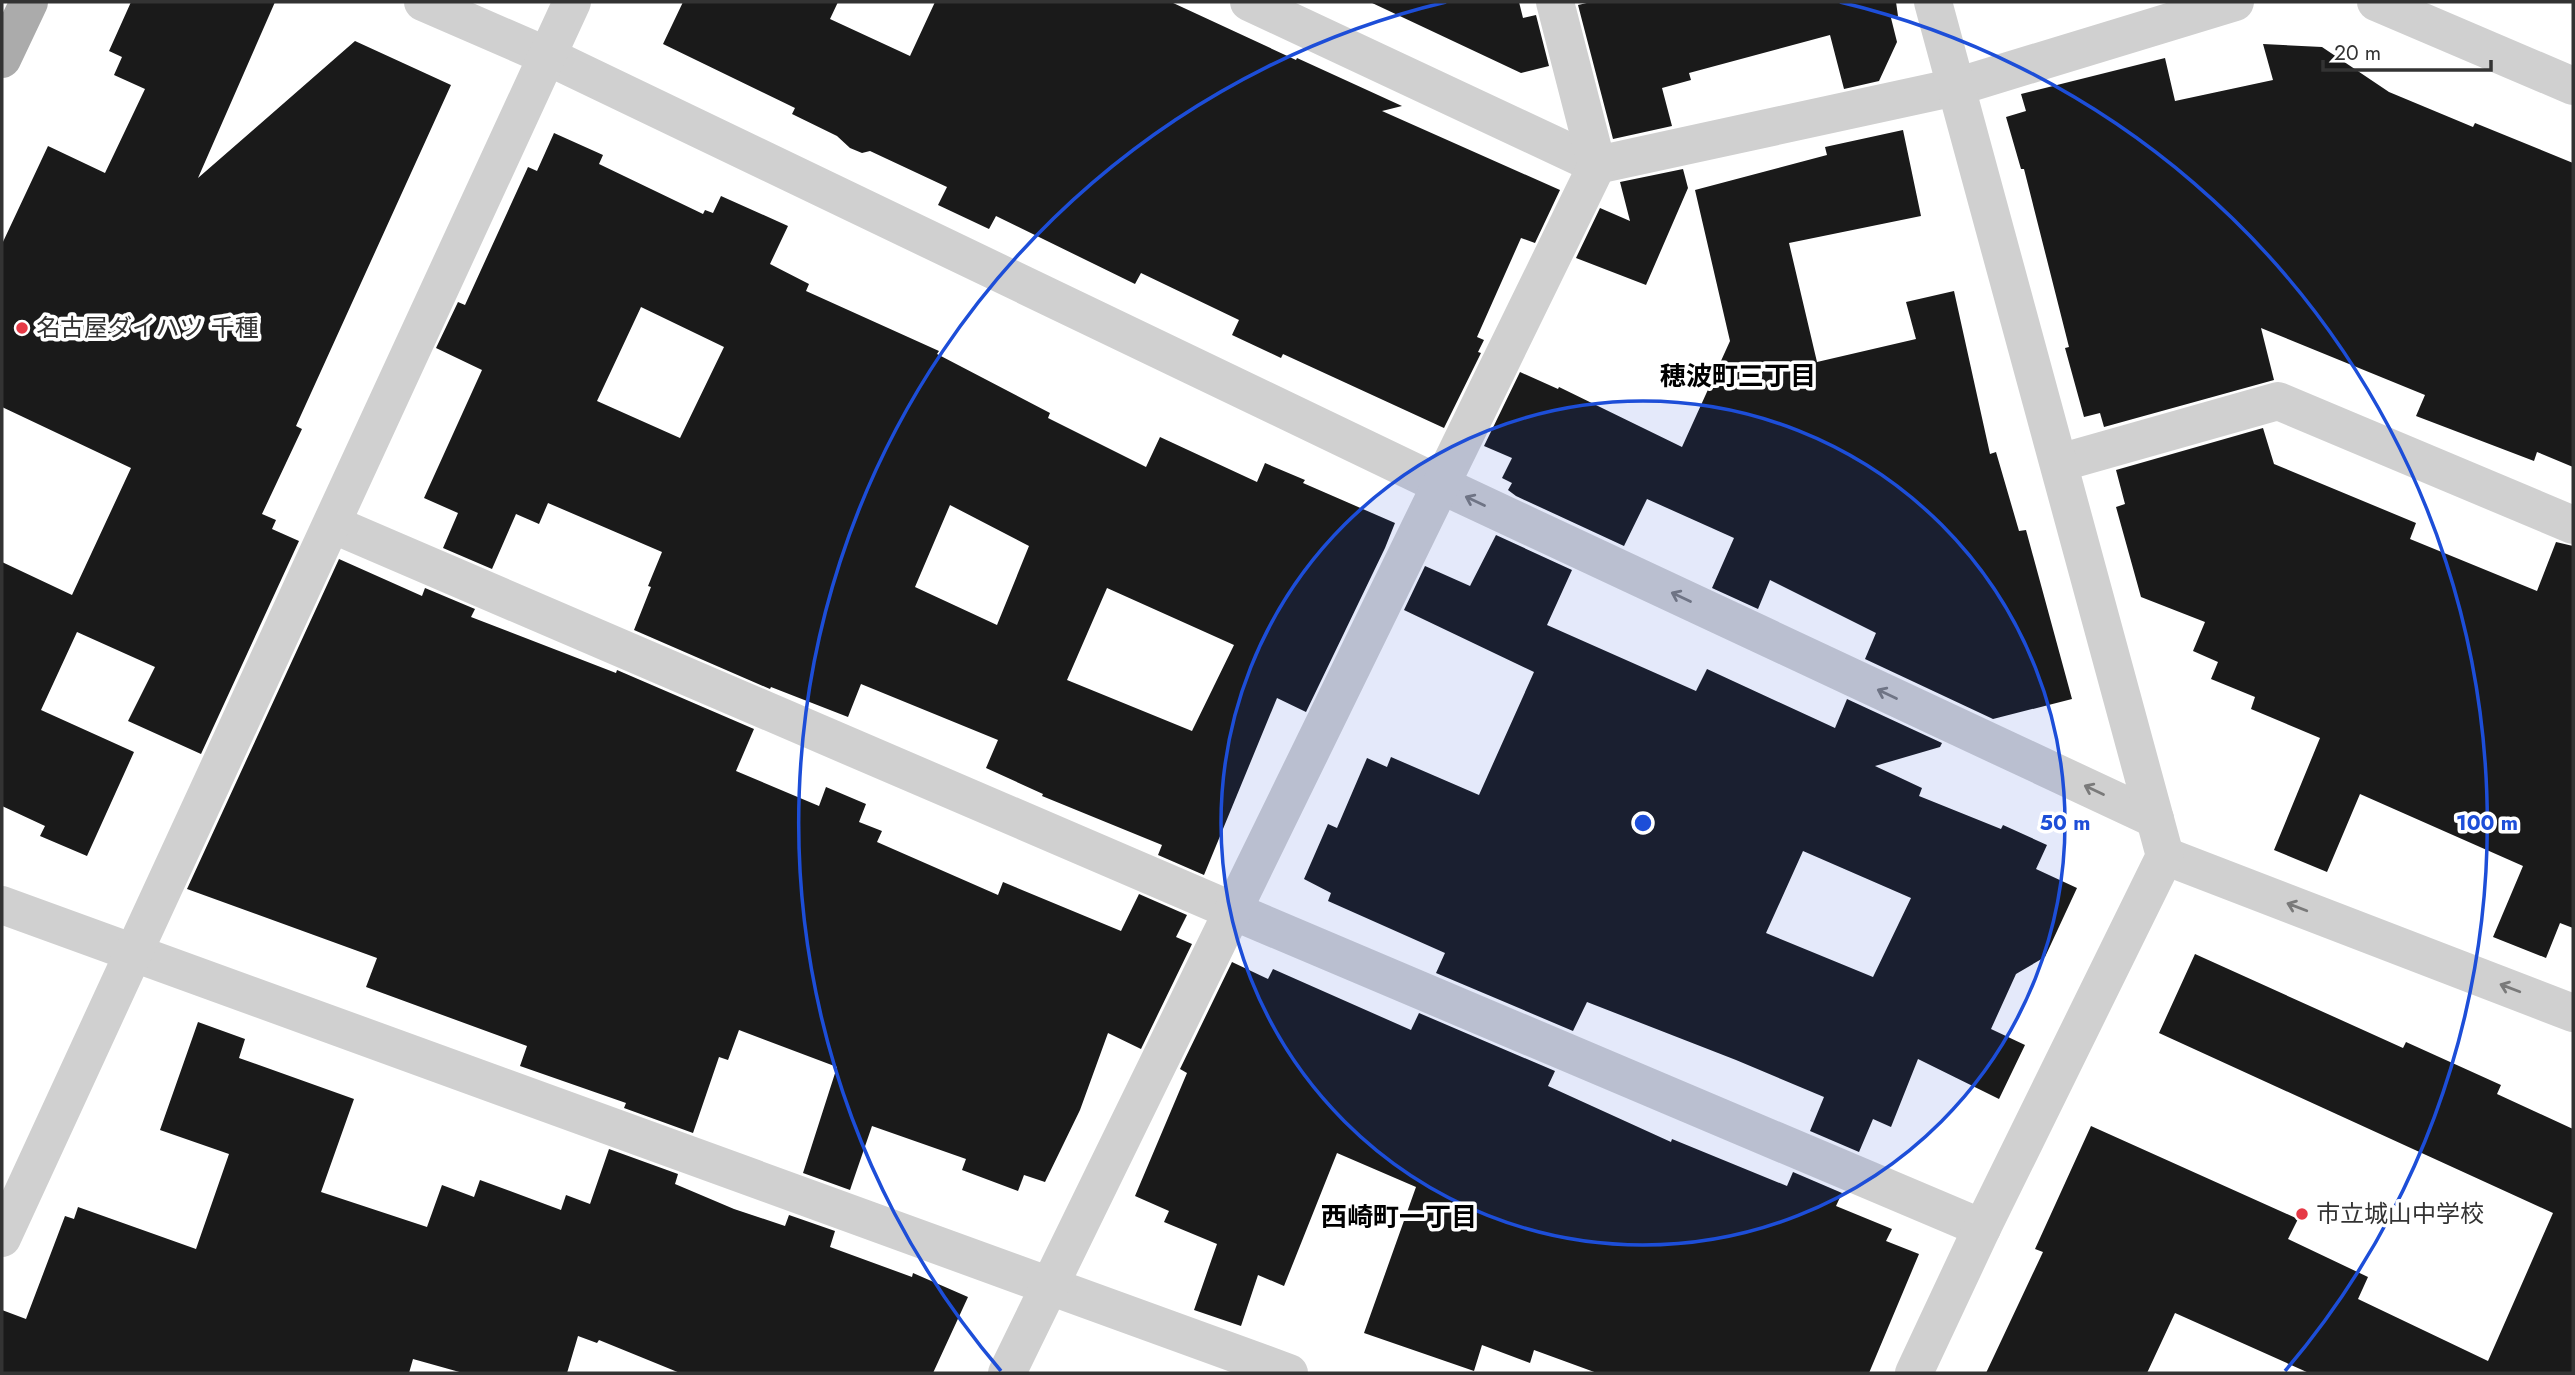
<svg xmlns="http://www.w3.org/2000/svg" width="2575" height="1375" font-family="Jost,'Noto Sans JP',sans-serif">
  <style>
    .building { fill: #1a1a1a; fill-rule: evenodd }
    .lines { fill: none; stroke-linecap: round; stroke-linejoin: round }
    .minor { stroke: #d0d0d0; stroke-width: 38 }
    .primary { stroke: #ababab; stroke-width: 38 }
    .oneway { stroke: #7a7a7a }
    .ring { fill: none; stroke: #1d4ed8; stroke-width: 3.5 }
    .poi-dot { fill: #e63946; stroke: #fff; stroke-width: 2.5 }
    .labels { text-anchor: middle; stroke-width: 7; stroke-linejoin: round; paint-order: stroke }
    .poi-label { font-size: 24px; fill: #333; stroke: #fff; text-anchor: start }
    .neighbourhood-label { font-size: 26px; font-weight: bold; fill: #000; stroke: #fff }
    .centre { fill: #1d4ed8; stroke: #fff; stroke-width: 3.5 }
    .ring-label { font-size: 21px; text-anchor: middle; font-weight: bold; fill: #1d4ed8; stroke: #fff; stroke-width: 7; stroke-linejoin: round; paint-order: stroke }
  </style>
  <rect width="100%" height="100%" fill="#fff"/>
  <g class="building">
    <path d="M 131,2 L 275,2 L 198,178 L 355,41 L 451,85 L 296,426 L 302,429 L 262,514 L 276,520 L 272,529 L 299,541 L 201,754 L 128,721 L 155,667 L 77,632 L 41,710 L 134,752 L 87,856 L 40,836 L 45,826 L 2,806 L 2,562 L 72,595 L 131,468 L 2,407 L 2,244 L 48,146 L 105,173 L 145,89 L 114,75 L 122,57 L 109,51 Z"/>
    <path d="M 683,2 L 838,2 L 830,19 L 910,56 L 935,2 L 1171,2 L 1296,60 L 1297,58 L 1402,106 L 1382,111 L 1560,190 L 1535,243 L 1521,238 L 1477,337 L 1484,340 L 1478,352 L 1481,353 L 1444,428 L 1283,354 L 1281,358 L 1232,335 L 1239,320 L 1141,273 L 1135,284 L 996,216 L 989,229 L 938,205 L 947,187 L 870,151 L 862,153 L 850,148 L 837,136 L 792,114 L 795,108 L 663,44 Z"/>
    <path d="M 1370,2 L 1519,2 L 1523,18 L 1536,15 L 1549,66 L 1521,73 Z"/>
    <path d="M 1591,2 L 1896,2 L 1898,16 L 1891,18 L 1897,42 L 1879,81 L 1844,89 L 1830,35 L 1689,73 L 1691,80 L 1662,88 L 1672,126 L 1613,139 L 1578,5 Z"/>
    <path d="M 2263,44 L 2322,47 L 2389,92 L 2473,127 L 2475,123 L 2573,163 L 2573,467 L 2537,452 L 2534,461 L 2416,416 L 2425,395 L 2261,328 L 2274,380 L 2104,427 L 2100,413 L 2084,417 L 2065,348 L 2069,347 L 2024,169 L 2021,169 L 2006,117 L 2026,111 L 2021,94 L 2165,58 L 2175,101 L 2273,80 Z"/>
    <path d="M 1903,130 L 1921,216 L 1789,243 L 1817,362 L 1916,339 L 1906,302 L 1954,291 L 1990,454 L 1996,452 L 2019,531 L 2026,530 L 2072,699 L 1993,719 L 1865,659 L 1876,633 L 1770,580 L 1758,609 L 1712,588 L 1734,538 L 1647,499 L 1624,546 L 1516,496 L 1508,490 L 1512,483 L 1502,478 L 1512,458 L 1484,446 L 1520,372 L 1558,389 L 1559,387 L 1682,447 L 1730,341 L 1695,190 L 1827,155 L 1825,147 Z"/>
    <path d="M 554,133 L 603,155 L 599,164 L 703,214 L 705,210 L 713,213 L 721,196 L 788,226 L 770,264 L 809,284 L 806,291 L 939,351 L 937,354 L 1050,413 L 1048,418 L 1146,467 L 1160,437 L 1257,482 L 1265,463 L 1305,480 L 1303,483 L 1395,523 L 1385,548 L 1306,712 L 1277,698 L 1204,875 L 1158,855 L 1162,845 L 1042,796 L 1043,794 L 986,768 L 998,740 L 861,684 L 848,717 L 771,687 L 770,689 L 634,630 L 651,587 L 648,586 L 662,552 L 548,503 L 539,524 L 516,514 L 492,569 L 443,548 L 458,513 L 424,498 L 482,370 L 436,348 L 458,302 L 465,305 L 528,167 L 537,171 ZM 641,307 L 724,347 L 680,438 L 597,401 ZM 950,505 L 1029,546 L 997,625 L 915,587 ZM 1107,588 L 1234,645 L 1192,731 L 1067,680 Z"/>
    <path d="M 1683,169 L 1688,188 L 1646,285 L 1576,258 L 1600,208 L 1630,221 L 1620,182 Z"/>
    <path d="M 2263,428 L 2274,464 L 2416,523 L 2410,539 L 2537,591 L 2556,542 L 2573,546 L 2573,928 L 2560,923 L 2546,958 L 2493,937 L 2523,866 L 2360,794 L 2327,872 L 2274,850 L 2320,738 L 2251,709 L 2255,697 L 2211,679 L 2218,662 L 2193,651 L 2205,622 L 2141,597 L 2116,507 L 2125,504 L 2116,470 Z"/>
    <path d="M 1496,535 L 1572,570 L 1547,625 L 1696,691 L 1707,669 L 1835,728 L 1847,699 L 1942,743 L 1940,747 L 1875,766 L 1922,788 L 1919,796 L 2001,829 L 2003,825 L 2047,845 L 2036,869 L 2077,888 L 2045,957 L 2016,974 L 1991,1029 L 2025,1045 L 1999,1099 L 1918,1059 L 1891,1127 L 1873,1119 L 1859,1152 L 1810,1131 L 1824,1097 L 1736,1060 L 1587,1002 L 1573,1031 L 1436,973 L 1445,953 L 1328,901 L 1331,893 L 1304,879 L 1328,824 L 1337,828 L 1367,758 L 1387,767 L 1391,757 L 1479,795 L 1534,672 L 1404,610 L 1425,566 L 1470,586 ZM 1803,851 L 1911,898 L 1873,977 L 1766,933 Z"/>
    <path d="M 339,559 L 422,596 L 425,588 L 475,609 L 471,617 L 616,673 L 617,670 L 754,729 L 736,771 L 819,806 L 826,787 L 866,804 L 859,822 L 882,831 L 877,842 L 998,895 L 1003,882 L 1121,931 L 1139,894 L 1187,915 L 1176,937 L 1192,944 L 1141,1049 L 1108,1033 L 1080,1110 L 1045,1182 L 1024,1175 L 1018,1191 L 962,1170 L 966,1159 L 872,1126 L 850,1190 L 803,1173 L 837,1067 L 739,1030 L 728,1060 L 719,1057 L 693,1133 L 624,1108 L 626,1103 L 520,1066 L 527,1046 L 366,987 L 377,958 L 187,889 Z"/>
    <path d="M 2195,954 L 2403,1048 L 2406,1042 L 2501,1085 L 2497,1094 L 2573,1129 L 2573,1373 L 2309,1373 L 2175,1313 L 2147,1373 L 1986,1373 L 2043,1252 L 2035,1249 L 2091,1126 L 2298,1219 L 2288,1239 L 2368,1277 L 2358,1299 L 2488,1361 L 2553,1213 L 2159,1033 Z"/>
    <path d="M 1232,962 L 1268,979 L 1273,969 L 1411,1030 L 1419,1013 L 1555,1071 L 1548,1086 L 1671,1142 L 1672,1139 L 1787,1186 L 1793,1172 L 1842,1193 L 1836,1206 L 1892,1229 L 1886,1241 L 1919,1254 L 1869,1373 L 1597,1373 L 1534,1350 L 1530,1363 L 1482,1345 L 1474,1371 L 1364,1333 L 1416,1187 L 1337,1153 L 1284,1286 L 1258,1275 L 1241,1326 L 1194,1310 L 1217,1244 L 1164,1222 L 1169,1211 L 1135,1196 L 1187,1073 L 1180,1069 Z"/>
    <path d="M 198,1022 L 245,1039 L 239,1058 L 354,1099 L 321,1192 L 427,1227 L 442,1185 L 474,1197 L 480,1180 L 561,1210 L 566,1195 L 590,1204 L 609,1149 L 678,1174 L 675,1184 L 734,1209 L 785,1226 L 789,1215 L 835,1231 L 830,1247 L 912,1277 L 913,1273 L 968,1297 L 933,1373 L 680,1373 L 599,1340 L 597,1343 L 578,1336 L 567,1373 L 463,1373 L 413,1359 L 409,1373 L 2,1373 L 2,1310 L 26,1319 L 65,1216 L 74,1219 L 78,1207 L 196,1249 L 229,1154 L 160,1130 Z"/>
  </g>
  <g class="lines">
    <g class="minor">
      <path d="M 423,2 L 547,56 L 1441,485 L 2155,819"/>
      <path d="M 1249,2 L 1597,165 L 1956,87 L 2235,2"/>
      <path d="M 2376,2 L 2573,86"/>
      <path d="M 2059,463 L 2278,401 L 2573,525"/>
      <path d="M 332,524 L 1233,911 L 1982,1228"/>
      <path d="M 2165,856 L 2573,1013"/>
      <path d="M 2,905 L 1289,1373"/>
      <path d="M 2,1238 L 572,2"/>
      <path d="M 1007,1373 L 1597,165 L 1555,2"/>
      <path d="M 1914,1373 L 1982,1228 L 2165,856 L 1933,2"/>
    </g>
    <path class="primary" d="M 2,59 L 29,2"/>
  </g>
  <defs><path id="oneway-shaft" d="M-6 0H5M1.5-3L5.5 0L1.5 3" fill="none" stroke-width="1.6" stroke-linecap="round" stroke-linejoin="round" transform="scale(1.75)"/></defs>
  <g class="oneway">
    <use href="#oneway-shaft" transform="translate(1475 501) rotate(-155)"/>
    <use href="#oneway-shaft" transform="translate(1681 597) rotate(-155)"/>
    <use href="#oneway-shaft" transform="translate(1887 694) rotate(-155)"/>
    <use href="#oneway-shaft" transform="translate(2094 790) rotate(-155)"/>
    <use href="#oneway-shaft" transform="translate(2297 907) rotate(-159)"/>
    <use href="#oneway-shaft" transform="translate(2510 988) rotate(-159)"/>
  </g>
  <circle cx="1643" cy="823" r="422" fill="#1d4ed8" fill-opacity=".12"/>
  <g class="ring">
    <circle cx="1643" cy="823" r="422"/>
    <path d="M1001 1371A844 844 0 0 1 1446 2M1840 2A844 844 0 0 1 2285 1371"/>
  </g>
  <g class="poi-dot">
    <circle cx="22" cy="328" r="7"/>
    <circle cx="2302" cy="1214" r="7"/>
  </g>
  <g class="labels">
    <g class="poi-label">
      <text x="36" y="336">名古屋ダイハツ 千種</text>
      <text x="2316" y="1222">市立城山中学校</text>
    </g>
    <g class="neighbourhood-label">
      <text x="1738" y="385">穂波町三丁目</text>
      <text x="1399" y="1226">西崎町一丁目</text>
    </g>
  </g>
  <circle cx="1643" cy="823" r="10" class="centre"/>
  <g class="ring-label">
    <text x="2065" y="830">50 m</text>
    <text x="2487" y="830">100 m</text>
  </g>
  <rect width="2575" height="1375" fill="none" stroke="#333333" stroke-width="7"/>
  <path d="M2323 60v10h168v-10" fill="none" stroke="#333333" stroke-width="3.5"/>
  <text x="2334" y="60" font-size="21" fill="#333333" stroke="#ffffff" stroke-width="5" paint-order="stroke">20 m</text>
</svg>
